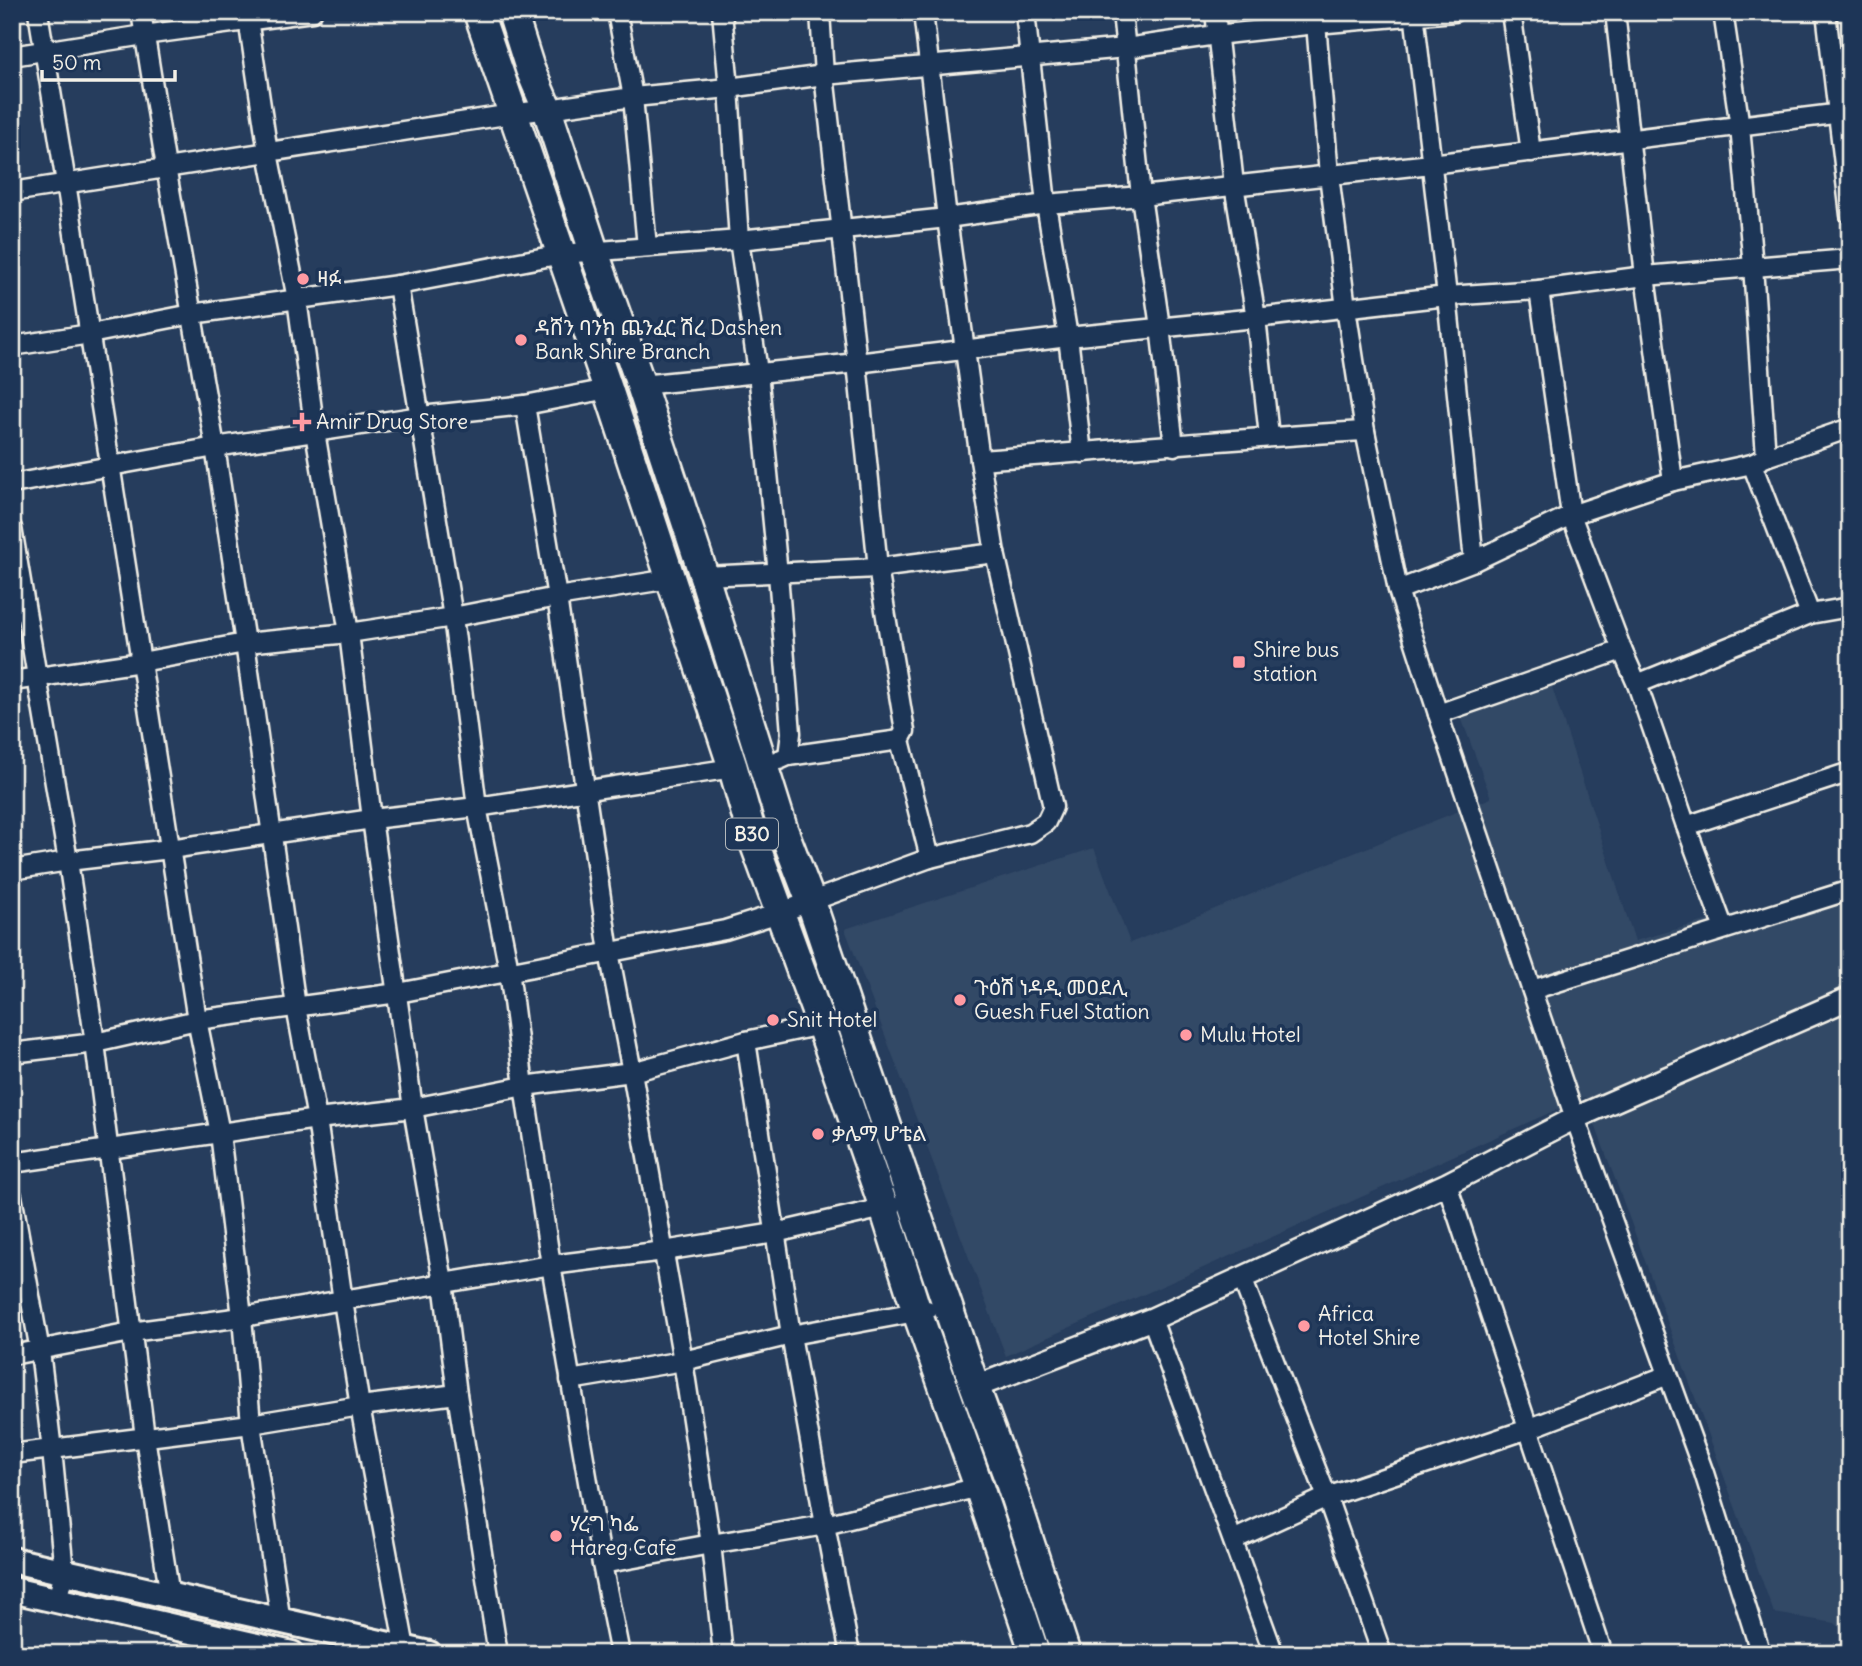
<svg xmlns="http://www.w3.org/2000/svg" width="1862" height="1666" font-family="Delius,'Noto Sans Ethiopic',sans-serif">
  <style>
    .built { fill: #334966 }
    .lines { fill: none; stroke-linecap: round; stroke-linejoin: round }
    .minor-casing { stroke: #f4f1e8; stroke-width: 23 }
    .tertiary-casing { stroke: #f4f1e8; stroke-width: 26 }
    .secondary-casing { stroke: #f4f1e8; stroke-width: 30 }
    .trunk-casing { stroke: #f4f1e8; stroke-width: 33 }
    .minor { stroke: #1d3557; stroke-width: 18 }
    .tertiary { stroke: #1d3557; stroke-width: 21 }
    .secondary { stroke: #1d3557; stroke-width: 24 }
    .trunk { stroke: #1d3557; stroke-width: 28 }
    .poi-dot { fill: #ff9aa2; stroke: #1d3557; stroke-width: 2.5 }
    .labels { text-anchor: middle; stroke-width: 7; stroke-linejoin: round; paint-order: stroke }
    .shield { fill: #1d3557; stroke: #b4b9bc; stroke-width: 2 }
    .shield-label { font-size: 19px; font-weight: bold; fill: #f4f1e8 }
    .poi-label { font-size: 21px; fill: #f4f1e8; stroke: #1d3557; text-anchor: start }
  </style>
  <rect width="100%" height="100%" fill="#263d5d"/>
  <filter id="ink" filterUnits="userSpaceOnUse"><feTurbulence type="fractalNoise" baseFrequency=".0143" numOctaves="2"/><feDisplacementMap in="SourceGraphic" scale="14" xChannelSelector="R" yChannelSelector="G"/><feConvolveMatrix kernelMatrix="1 2 1 2 8 2 1 2 1" color-interpolation-filters="sRGB"/></filter>
  <g filter="url(#ink)">
    <path class="built" d="M 1550,681 L 1635,941 L 1850,880 L 1850,1638 L 1835,1623 L 1774,1613 L 1585,1097 L 1006,1356 L 845,929 L 1094,848 L 1130,943 L 1491,798 L 1461,717 Z"/>
    <g class="lines">
      <g class="minor-casing">
        <g id="minor">
          <path d="M 38,12 L 66,183 L 197,1020 L 220,1133 L 242,1317 L 251,1424 L 281,1622"/>
          <path d="M 141,12 L 166,167 L 215,447 L 245,643 L 296,1007 L 317,1119 L 343,1301 L 360,1406 L 406,1654"/>
          <path d="M 247,12 L 268,153 L 297,299 L 315,432 L 349,633 L 372,819 L 413,1108 L 443,1282 L 457,1394 L 498,1654"/>
          <path d="M 617,12 L 633,97 L 647,247"/>
          <path d="M 722,12 L 729,88 L 739,240 L 758,372 L 778,574 L 791,733 L 788,756"/>
          <path d="M 820,12 L 824,75 L 857,363 L 878,568 L 905,731 L 900,740 L 930,858"/>
          <path d="M 1025,12 L 1046,204 L 1068,337 L 1082,453"/>
          <path d="M 1122,12 L 1141,196 L 1160,327 L 1174,446"/>
          <path d="M 1215,12 L 1234,185 L 1256,318 L 1269,436"/>
          <path d="M 1315,12 L 1329,175 L 1346,308 L 1365,431 L 1398,590 L 1438,714 L 1575,1118 L 1704,1473 L 1761,1654"/>
          <path d="M 1414,12 L 1447,296 L 1474,561"/>
          <path d="M 1511,12 L 1531,152"/>
          <path d="M 1615,12 L 1645,276 L 1673,481"/>
          <path d="M 1723,12 L 1740,127 L 1753,266 L 1766,457"/>
          <path d="M 1826,12 L 1850,215"/>
          <path d="M 12,56 L 144,35 L 312,12"/>
          <path d="M 12,192 L 512,114 L 633,97 L 729,88 L 824,75 L 1126,48 L 1216,35 L 1316,24 L 1454,12"/>
          <path d="M 398,285 L 453,617 L 477,807 L 509,970 L 524,1086 L 551,1265 L 602,1564 L 620,1654"/>
          <path d="M 1539,290 L 1571,515 L 1622,650 L 1637,684 L 1686,826 L 1724,929"/>
          <path d="M 12,346 L 90,334 L 192,314 L 398,285 L 562,254 L 739,240 L 947,218 L 1046,204 L 1141,196 L 1431,164 L 1850,112"/>
          <path d="M 641,385 L 857,363 L 1068,337 L 1256,318 L 1447,296 L 1539,290 L 1645,276 L 1850,259"/>
          <path d="M 525,405 L 557,597 L 609,952 L 632,1072 L 683,1361 L 711,1544 L 723,1654"/>
          <path d="M 980,460 C 1108,451 1236,438 1365,431"/>
          <path d="M 1752,464 L 1810,614"/>
          <path d="M 12,484 L 215,447 L 421,416 L 525,405 L 608,389"/>
          <path d="M 12,528 L 68,861 L 95,1043 L 145,1437 L 170,1596"/>
          <path d="M 704,576 L 878,568 L 995,553"/>
          <path d="M 1398,590 L 1474,561 L 1571,515 L 1673,481 L 1752,464 L 1766,457 L 1850,428"/>
          <path d="M 12,681 L 141,662 L 245,643 L 349,633 L 453,617 L 557,597 L 670,579"/>
          <path d="M 1637,684 L 1810,614 L 1850,607"/>
          <path d="M 1438,714 L 1622,650"/>
          <path d="M 779,760 L 788,756 L 900,740"/>
          <path d="M 1686,826 L 1850,772"/>
          <path d="M 12,870 L 68,861 L 170,849 L 372,819 L 477,807 L 733,768"/>
          <path d="M 1532,990 L 1850,890"/>
          <path d="M 746,1041 L 791,1335 L 825,1525 L 850,1654"/>
          <path d="M 12,1053 L 95,1043 L 197,1020 L 398,993 L 725,930 L 779,913 L 930,858 L 1030,833 L 1046,822 L 1053,807 L 995,553 L 980,460 L 947,218 L 923,12"/>
          <path d="M 12,1163 L 317,1119 L 413,1108 L 524,1086 L 632,1072 L 746,1041 L 821,1025"/>
          <path d="M 1447,1184 L 1600,1645"/>
          <path d="M 12,1196 L 40,1351 L 52,1450 L 64,1572 L 57,1601"/>
          <path d="M 1242,1278 L 1327,1497 L 1382,1654"/>
          <path d="M 1152,1319 L 1274,1654"/>
          <path d="M 12,1355 L 131,1332 L 242,1317 L 551,1265 L 664,1251 L 775,1233 L 892,1206"/>
          <path d="M 570,1380 L 683,1361 L 791,1335 L 927,1310"/>
          <path d="M 12,1454 L 251,1424 L 360,1406 L 457,1394"/>
          <path d="M 1233,1540 L 1327,1497 L 1528,1429 L 1668,1375"/>
          <path d="M 602,1564 L 711,1544 L 825,1525 L 979,1487"/>
        </g>
      </g>
      <g class="tertiary-casing">
        <path id="tertiary" d="M 975,1387 L 1152,1319 L 1447,1184 L 1575,1118 L 1850,998"/>
      </g>
      <g class="secondary-casing">
        <g id="secondary">
          <path d="M 12,1560 L 429,1654"/>
          <path d="M 12,1590 L 292,1654"/>
        </g>
      </g>
      <g class="trunk-casing">
        <g id="trunk">
          <path d="M 478,12 L 608,389 L 733,768 L 754,842 L 821,1025 L 884,1208 L 917,1312 L 979,1487 L 1035,1654"/>
          <path d="M 512,12 L 530,69 L 547,109 L 594,252 L 641,385 L 704,576 L 783,829 L 811,902 L 975,1387 L 1009,1479 L 1066,1654"/>
        </g>
      </g>
      <use href="#minor" class="minor"/>
      <use href="#tertiary" class="tertiary"/>
      <use href="#secondary" class="secondary"/>
      <use href="#trunk" class="trunk"/>
    </g>
  </g>
  <g class="poi-dot">
    <circle cx="303" cy="279" r="7"/>
    <circle cx="521" cy="340" r="7"/>
    <path d="M298.5 411.5h7v7h7v7h-7v7h-7v-7h-7v-7h7z"/>
    <rect x="1232" y="655" width="14" height="14" rx="3.5"/>
    <circle cx="960" cy="1000" r="7"/>
    <circle cx="773" cy="1020" r="7"/>
    <circle cx="1186" cy="1035" r="7"/>
    <circle cx="818" cy="1134" r="7"/>
    <circle cx="1304" cy="1326" r="7"/>
    <circle cx="556" cy="1536" r="7"/>
  </g>
  <g class="labels">
    <rect class="shield" x="726" y="818.5" width="52" height="31" rx="5"/>
    <g class="shield-label">
      <text x="752" y="841">B30</text>
    </g>
    <g class="poi-label">
      <text x="317" y="286">ዛፉ</text>
      <text x="535" y="335">ዳሸን ባንክ ጨንፈር ሽረ Dashen<tspan x="535" dy="24">Bank Shire Branch</tspan></text>
      <text x="316" y="429">Amir Drug Store</text>
      <text x="1253" y="657">Shire bus<tspan x="1253" dy="24">station</tspan></text>
      <text x="974" y="995">ጉዕሽ ነዳዲ መዐደሊ<tspan x="974" dy="24">Guesh Fuel Station</tspan></text>
      <text x="787" y="1027">Snit Hotel</text>
      <text x="1200" y="1042">Mulu Hotel</text>
      <text x="832" y="1141">ቃሌማ ሆቴል</text>
      <text x="1318" y="1321">Africa<tspan x="1318" dy="24">Hotel Shire</tspan></text>
      <text x="570" y="1531">ሃረግ ካፌ<tspan x="570" dy="24">Hareg Cafe</tspan></text>
    </g>
  </g>
  <rect width="1862" height="1666" fill="none" stroke="#1d3557" stroke-width="42"/>
  <rect x="21" y="21" width="1820" height="1624" fill="none" stroke="#f4f1e8" stroke-width="2.5" filter="url(#ink)"/>
  <path d="M42 70v10h133v-10" fill="none" stroke="#f4f1e8" stroke-width="3.5"/>
  <text x="52" y="70" font-size="21" fill="#f4f1e8" stroke="#1d3557" stroke-width="5" paint-order="stroke">50 m</text>
</svg>
